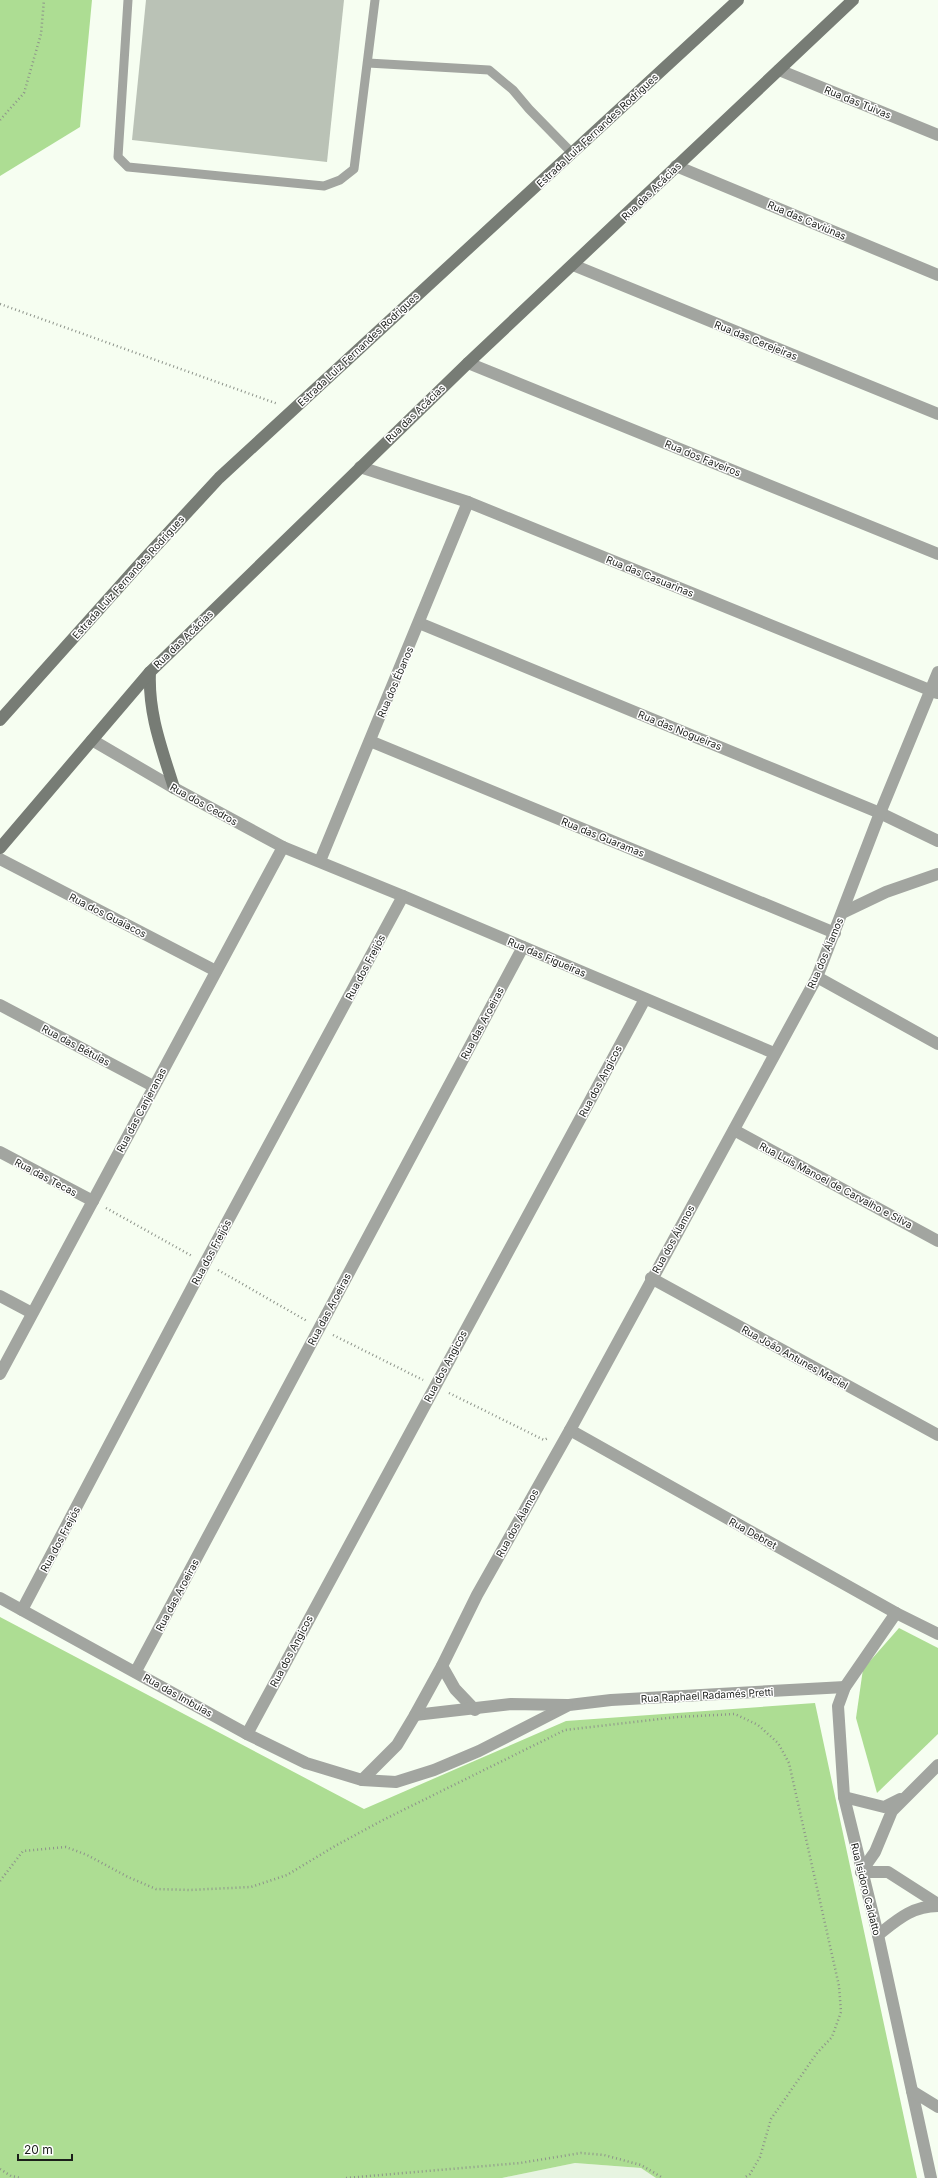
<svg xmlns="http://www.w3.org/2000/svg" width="938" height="2178" font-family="Inter,sans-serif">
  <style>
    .built { fill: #e7f4e1 }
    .green { fill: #addd93 }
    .building { fill: #bac2b6 }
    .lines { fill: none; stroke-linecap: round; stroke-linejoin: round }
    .path { stroke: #8d938a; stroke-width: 2.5; stroke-dasharray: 1 3; stroke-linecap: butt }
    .lane { stroke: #a2a5a0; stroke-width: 9 }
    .street { stroke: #a2a5a0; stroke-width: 12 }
    .secondary { stroke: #777c75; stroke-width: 12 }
    .labels { text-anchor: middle; stroke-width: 3; stroke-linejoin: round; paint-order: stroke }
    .street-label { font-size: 10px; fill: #1c1f1b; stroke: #fff }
  </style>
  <rect width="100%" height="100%" fill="#f6fef1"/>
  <path class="built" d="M 575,2163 L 641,2168 L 656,2178 L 502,2178 Z"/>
  <g class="green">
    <path d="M 0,0 L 92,0 L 80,127 L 0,176 Z"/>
    <path d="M 0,1617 L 364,1809 L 566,1721 L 815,1703 L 917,2178 L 656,2178 L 641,2168 L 575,2163 L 502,2178 L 0,2178 Z"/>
    <path d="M 899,1628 L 938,1648 L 938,1734 L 877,1793 L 856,1718 L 863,1669 Z"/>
  </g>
  <path class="building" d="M 146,0 L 344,0 L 327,162 L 132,140 Z"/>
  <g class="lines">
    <g class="path">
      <path d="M 0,120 L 24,93 L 41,34 L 44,0"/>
      <path d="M 0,304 L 278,404"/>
      <path d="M 106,1208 L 192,1256"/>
      <path d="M 218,1270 L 307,1321"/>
      <path d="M 333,1335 L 423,1380"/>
      <path d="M 449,1393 L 544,1440 L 548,1438"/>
      <path d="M 0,1881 L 23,1851 L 66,1847 L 87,1855 L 128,1877 L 156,1889 L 189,1890 L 251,1887 L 287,1875 L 335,1846 L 383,1820 L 565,1730 L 677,1717 L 735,1714 L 758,1725 L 778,1743 L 789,1763 L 839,1986 L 841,2012 L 832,2037 L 817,2053 L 771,2119 L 760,2157 L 750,2174 L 744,2178"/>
      <path d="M 0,2169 L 11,2176 L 21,2178"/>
      <path d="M 346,2178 L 520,2163 L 581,2153 L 604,2155 L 641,2165 L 663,2178"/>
    </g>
    <g class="lane">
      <path d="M 128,0 L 118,157 L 128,167 L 324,186 L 340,180 L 354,169 L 375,0"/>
      <path d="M 368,63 L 489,70 L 513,90 L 529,109 L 572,153"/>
    </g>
    <g class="street">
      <path d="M 779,70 L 938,135"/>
      <path d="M 676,166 L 938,275"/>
      <path d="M 573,265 L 938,414"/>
      <path d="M 468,363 L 938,554"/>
      <path d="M 360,467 L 468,502 L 937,693"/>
      <path d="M 419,623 L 880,813 L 938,841"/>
      <path d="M 92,740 L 174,788 L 283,847 L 403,896 L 774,1053"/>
      <path d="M 370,741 L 835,933"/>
      <path d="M 0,859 L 216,971"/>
      <path d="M 320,861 L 468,502"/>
      <path d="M 842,913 L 886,892 L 938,874"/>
      <path d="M 817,977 L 938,1044"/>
      <path d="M 0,1005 L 153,1086"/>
      <path d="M 734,1130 L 938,1241"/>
      <path d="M 0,1152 L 93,1201"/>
      <path d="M 651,1278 L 938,1435"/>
      <path d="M 0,1296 L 32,1313"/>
      <path d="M 0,1374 L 283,847"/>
      <path d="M 570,1430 L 896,1613 L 938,1634"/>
      <path d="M 0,1598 L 247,1734 L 306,1763 L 362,1780 L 396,1782 L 434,1770 L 479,1751 L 569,1705 L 611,1700 L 845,1687"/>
      <path d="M 22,1610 L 205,1263 L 403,896"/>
      <path d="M 896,1613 L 845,1687 L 838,1706 L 844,1797 L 878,1935 L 931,2178"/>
      <path d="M 442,1666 L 455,1689 L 475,1710"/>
      <path d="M 136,1671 L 523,947"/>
      <path d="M 415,1715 L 511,1704 L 567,1705"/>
      <path d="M 247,1734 L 645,999"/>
      <path d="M 362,1780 L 397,1745 L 415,1715 L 442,1666 L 477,1595 L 570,1430 L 817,977 L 880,813 L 938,672"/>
      <path d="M 844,1797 L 884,1807 L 900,1799"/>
      <path d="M 861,1872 L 875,1852 L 892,1811 L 938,1765"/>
      <path d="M 861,1872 L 888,1872 L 938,1904"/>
      <path d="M 878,1935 C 897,1920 912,1906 938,1906"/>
      <path d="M 912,2091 L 938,2107"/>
    </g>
    <g class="secondary">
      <path d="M 150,672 C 148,714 162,749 174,788"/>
      <path d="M 0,720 L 145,558 L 219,478 L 738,0"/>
      <path d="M 0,848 L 150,672 L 468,363 L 853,0"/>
    </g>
  </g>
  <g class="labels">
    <g class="street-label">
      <text transform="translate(858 102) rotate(22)" y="4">Rua das Tuivas</text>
      <text transform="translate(597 130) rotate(-43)" y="4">Estrada Luiz Fernandes Rodrigues</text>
      <text transform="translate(651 191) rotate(-44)" y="4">Rua das Acácias</text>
      <text transform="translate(807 220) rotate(23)" y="4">Rua das Caviúnas</text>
      <text transform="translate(756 340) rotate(22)" y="4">Rua das Cerejeiras</text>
      <text transform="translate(358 349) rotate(-43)" y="4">Estrada Luiz Fernandes Rodrigues</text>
      <text transform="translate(415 413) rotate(-44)" y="4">Rua das Acácias</text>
      <text transform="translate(703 458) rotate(22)" y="4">Rua dos Faveiros</text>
      <text transform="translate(650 576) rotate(22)" y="4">Rua das Casuarinas</text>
      <text transform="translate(128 577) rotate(-48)" y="4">Estrada Luiz Fernandes Rodrigues</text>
      <text transform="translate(183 639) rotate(-44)" y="4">Rua das Acácias</text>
      <text transform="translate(395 682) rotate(-67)" y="4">Rua dos Ébanos</text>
      <text transform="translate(680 730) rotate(22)" y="4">Rua das Nogueiras</text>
      <text transform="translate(204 804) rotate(29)" y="4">Rua dos Cedros</text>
      <text transform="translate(603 837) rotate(22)" y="4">Rua das Guaramas</text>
      <text transform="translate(108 915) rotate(27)" y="4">Rua dos Guaiacos</text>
      <text transform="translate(825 953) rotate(-67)" y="4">Rua dos Álamos</text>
      <text transform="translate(547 957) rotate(23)" y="4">Rua das Figueiras</text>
      <text transform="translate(365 967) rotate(-62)" y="4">Rua dos Freijós</text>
      <text transform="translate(482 1023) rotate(-62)" y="4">Rua das Aroeiras</text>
      <text transform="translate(76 1045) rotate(28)" y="4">Rua das Bétulas</text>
      <text transform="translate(600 1081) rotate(-62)" y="4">Rua dos Angicos</text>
      <text transform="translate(141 1110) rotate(-62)" y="4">Rua das Canjeranas</text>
      <text transform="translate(46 1177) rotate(28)" y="4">Rua das Tecas</text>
      <text transform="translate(836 1185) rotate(28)" y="4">Rua Luis Manoel de Carvalho e Silva</text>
      <text transform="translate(673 1239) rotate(-61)" y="4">Rua dos Álamos</text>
      <text transform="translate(211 1252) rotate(-62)" y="4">Rua dos Freijós</text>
      <text transform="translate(329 1309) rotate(-62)" y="4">Rua das Aroeiras</text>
      <text transform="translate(795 1357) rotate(29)" y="4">Rua João Antunes Maciel</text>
      <text transform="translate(445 1366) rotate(-62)" y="4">Rua dos Angicos</text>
      <text transform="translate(517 1523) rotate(-61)" y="4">Rua dos Álamos</text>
      <text transform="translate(753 1533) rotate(29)" y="4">Rua Debret</text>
      <text transform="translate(60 1539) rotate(-62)" y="4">Rua dos Freijós</text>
      <text transform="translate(177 1595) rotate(-62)" y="4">Rua das Aroeiras</text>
      <text transform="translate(291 1651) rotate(-62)" y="4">Rua dos Angicos</text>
      <text transform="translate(178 1695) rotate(29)" y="4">Rua das Imbuias</text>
      <text transform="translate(707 1695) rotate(-3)" y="4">Rua Raphael Radamés Pretti</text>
      <text transform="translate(866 1889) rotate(76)" y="4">Rua Isidoro Caldatto</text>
    </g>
  </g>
  <path d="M18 2154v6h54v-6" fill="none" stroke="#1c1f1b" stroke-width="2"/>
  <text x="24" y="2154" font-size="12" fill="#1c1f1b" stroke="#ffffff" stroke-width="3" paint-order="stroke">20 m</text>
</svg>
